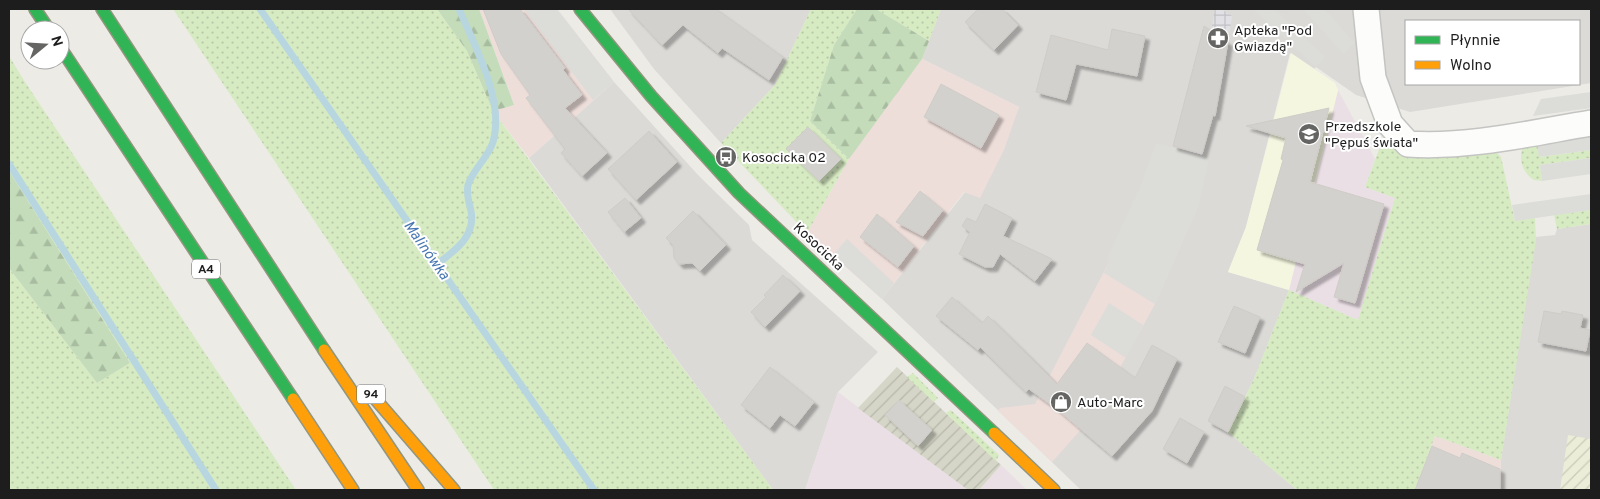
<svg xmlns="http://www.w3.org/2000/svg" width="1600" height="499" font-family="Overpass,sans-serif">
  <style>
    .residential { fill: #dbdad7; fill-rule: evenodd }
    .commercial { fill: #eededa }
    .industrial { fill: #eadfe5 }
    .education { fill: #f5f6e0 }
    .construction { fill: url(#construction-furrows) }
    .farmland { fill: url(#farmland-furrows) }
    .grass { fill: url(#grass-dots) }
    .forest { fill: url(#forest-firs) }
    .parking { fill: #dcdcd9 }
    .plaza { fill: url(#plaza-grid) }
    .lines { fill: none; stroke-linecap: round; stroke-linejoin: round }
    .stream { stroke: #b8d6e0; stroke-width: 7 }
    .building { fill: #d3d1cd; stroke: #cfccc7; filter: url(#shadow) }
    .street-casing { stroke: #c4c4c2; stroke-width: 28 }
    .fast-casing { stroke: #93967e; stroke-width: 14 }
    .slow-casing { stroke: #93967e; stroke-width: 14 }
    .street { stroke: #fcfcfb; stroke-width: 25 }
    .fast { stroke: #30b455; stroke-width: 11 }
    .slow { stroke: #ff9f0a; stroke-width: 11 }
    .labels { text-anchor: middle; stroke-width: 4; stroke-linejoin: round; paint-order: stroke }
    .shield { fill: #fff; stroke: #616161; stroke-width: 1 }
    .shield-label { font-size: 12px; font-weight: bold; fill: #1d1d1d }
    .poi-label { font-size: 14px; fill: #1d1d1d; stroke: #fff; text-anchor: start }
    .street-label { font-size: 14px; fill: #1d1d1d; stroke: #fff }
    .water-label { font-size: 15px; font-style: italic; fill: #4776b0; stroke: #fff }
  </style>
  <defs>
    <pattern id="construction-furrows" width="10" height="10" patternUnits="userSpaceOnUse" patternTransform="scale(1.25)"><rect width="10" height="10" fill="#d5d6c7"/><path d="M-1 1l2-2M0 10L10 0M9 11l2-2" fill="none" stroke="#b6b7aa"/></pattern>
    <pattern id="farmland-furrows" width="10" height="10" patternUnits="userSpaceOnUse" patternTransform="scale(1.25)"><rect width="10" height="10" fill="#ebedd8"/><path d="M-1 1l2-2M0 10L10 0M9 11l2-2" fill="none" stroke="#c9cbb9"/></pattern>
    <pattern id="grass-dots" width="8" height="8" patternUnits="userSpaceOnUse" patternTransform="scale(1.25)"><rect width="8" height="8" fill="#d7ebc3"/><path d="M2 2h.1M6 6h.1" fill="none" stroke="#b8c9a7" stroke-width="1.8" stroke-linecap="round"/></pattern>
    <pattern id="forest-firs" width="22" height="20" patternUnits="userSpaceOnUse" patternTransform="scale(1.25)"><rect width="22" height="20" fill="#c4dcba"/><path d="M5 1l3.5 6h-7zM16 11l3.5 6h-7z" fill="#a8bc9f"/></pattern>
    <pattern id="plaza-grid" width="8" height="8" patternUnits="userSpaceOnUse" patternTransform="scale(1.25)"><rect width="8" height="8" fill="#e1e0e5"/><path d="M0 4h8M4 0v8" fill="none" stroke="#c1c0c4"/></pattern>
    <filter id="shadow"><feDropShadow dx="4.5" dy="4.5" stdDeviation="1" flood-color="#0004"/></filter>
  </defs>
  <rect width="100%" height="100%" fill="#ecebe6"/>
  <g class="residential">
    <path d="M 610,9 L 811,9 L 775,85 L 721,143 L 654,69 Z"/>
    <path d="M 941,9 L 1591,9 L 1591,83 L 1410,112 L 1356,95 L 1316,67 L 1314,69 L 1290,53 L 1246,227 L 1228,272 L 1289,290 L 1254,379 L 1228,432 L 1297,490 L 1081,490 L 882,299 L 965,192 L 980,197 L 1019,107 L 922,59 ZM 1406,21 L 1579,21 L 1579,84 L 1406,84 Z"/>
    <path d="M 614,82 L 698,175 L 749,225 L 752,240 L 878,352 L 838,392 L 805,490 L 773,490 L 529,158 Z"/>
    <path d="M 1591,224 L 1591,490 L 1500,490 L 1501,460 L 1535,237 L 1555,235 L 1557,229 Z"/>
  </g>
  <g class="commercial">
    <path d="M 479,9 L 557,9 L 614,82 L 529,158 L 493,111 L 514,105 Z"/>
    <path d="M 922,59 L 1019,107 L 1004,150 L 980,198 L 964,192 L 882,299 L 807,233 L 856,147 Z"/>
    <path d="M 1199,204 L 1155,304 L 1094,415 L 1052,462 L 998,411 L 1000,408 L 1035,404 L 1110,260 L 1107,258 Z"/>
    <path d="M 1435,436 L 1501,460 L 1500,490 L 1415,490 Z"/>
  </g>
  <g class="industrial">
    <path d="M 1338,90 L 1375,159 L 1365,187 L 1395,198 L 1358,320 L 1289,290 Z"/>
    <path d="M 838,392 L 968,490 L 805,490 Z"/>
    <path d="M 1001,465 L 1027,490 L 979,490 Z"/>
  </g>
  <path class="education" d="M 1291,53 L 1335,83 L 1338,90 L 1289,290 L 1228,272 L 1246,227 Z"/>
  <path class="construction" d="M 897,367 L 1001,465 L 979,490 L 968,490 L 858,408 Z"/>
  <path class="farmland" d="M 1568,435 L 1591,439 L 1591,490 L 1560,490 Z"/>
  <g class="grass">
    <path d="M 173,9 L 437,9 L 467,51 L 493,111 L 773,490 L 494,490 Z"/>
    <path d="M 811,9 L 857,9 L 834,45 L 810,121 L 849,159 L 807,233 L 721,143 L 775,85 Z"/>
    <path d="M 876,9 L 941,9 L 929,41 Z"/>
    <path d="M 9,56 L 25,82 L 296,490 L 9,490 L 9,268 L 97,383 L 130,363 L 9,171 Z"/>
    <path d="M 1389,140 L 1493,149 L 1501,157 L 1515,221 L 1535,218 L 1536,241 L 1501,460 L 1435,436 L 1415,490 L 1297,490 L 1228,432 L 1254,379 L 1289,290 L 1358,320 L 1395,198 L 1365,187 L 1381,144 Z"/>
    <path d="M 1537,142 L 1540,157 L 1591,150 L 1591,158 L 1540,165 L 1542,181 L 1534,180 C 1523,174 1516,156 1525,145 Z"/>
    <path d="M 1591,210 L 1591,224 L 1557,229 L 1554,215 Z"/>
    <path d="M 913,373 L 938,398 L 934,402 L 907,377 Z"/>
    <path d="M 951,410 L 999,455 L 996,461 L 946,413 Z"/>
  </g>
  <g class="forest">
    <path d="M 437,9 L 479,9 L 514,105 L 493,111 L 467,51 Z"/>
    <path d="M 857,9 L 876,9 L 929,41 L 922,59 L 849,159 L 810,121 L 834,45 Z"/>
    <path d="M 9,171 L 130,363 L 97,383 L 9,268 Z"/>
  </g>
  <g class="parking">
    <path d="M 524,9 L 557,9 L 614,82 L 593,100 Z"/>
    <path d="M 1253,9 L 1274,9 L 1325,57 L 1316,67 Z"/>
    <path d="M 1303,9 L 1325,9 L 1355,43 L 1343,54 Z"/>
    <path d="M 1591,92 L 1591,108 L 1533,116 L 1541,99 Z"/>
    <path d="M 1591,134 L 1591,150 L 1539,157 L 1537,142 Z"/>
    <path d="M 1156,143 L 1209,158 L 1199,204 L 1155,304 L 1104,273 L 1110,260 L 1107,258 L 1140,187 Z"/>
    <path d="M 1591,158 L 1591,174 L 1542,181 L 1540,165 Z"/>
    <path d="M 1591,194 L 1591,210 L 1515,221 L 1512,205 Z"/>
    <path d="M 847,239 L 894,283 L 882,299 L 833,255 Z"/>
    <path d="M 1109,303 L 1143,325 L 1126,358 L 1091,335 Z"/>
  </g>
  <path class="plaza" d="M 1215,9 L 1221,9 L 1232,16 L 1228,42 L 1211,31 Z"/>
  <g class="lines">
    <g class="stream">
      <path d="M 260,9 L 594,490"/>
      <path d="M 9,164 L 216,490"/>
      <path d="M 436,265 C 454,251 476,237 471,211 C 469,202 466,194 468,185 C 473,169 488,158 493,142 C 505,101 475,47 459,9"/>
    </g>
  </g>
  <g class="building">
    <path d="M 483,9 L 520,9 L 565,68 L 563,70 L 582,95 L 565,108 L 607,153 L 582,176 L 561,153 L 565,149 L 526,98 L 530,95 L 501,54 Z"/>
    <path d="M 628,9 L 716,9 L 783,57 L 769,80 L 722,48 L 718,53 L 683,25 L 662,45 Z"/>
    <path d="M 978,9 L 1002,9 L 1018,25 L 994,50 L 965,22 Z"/>
    <path d="M 1204,26 L 1228,42 L 1215,116 L 1213,115 L 1202,154 L 1173,146 Z"/>
    <path d="M 1112,29 L 1145,36 L 1137,76 L 1076,64 L 1066,100 L 1036,92 L 1051,35 L 1108,50 Z"/>
    <path d="M 941,84 L 999,115 L 981,148 L 924,117 Z"/>
    <path d="M 1329,108 L 1310,182 L 1384,204 L 1355,303 L 1334,297 L 1344,263 L 1296,292 L 1305,264 L 1257,250 L 1283,160 L 1281,159 L 1286,138 L 1246,126 Z"/>
    <path d="M 808,127 L 841,159 L 819,181 L 786,149 Z"/>
    <path d="M 649,131 L 677,162 L 636,200 L 608,169 Z"/>
    <path d="M 920,191 L 943,210 L 923,236 L 896,222 Z"/>
    <path d="M 625,198 L 641,218 L 624,232 L 608,212 Z"/>
    <path d="M 985,204 L 1012,218 L 1003,236 L 1052,259 L 1035,281 L 1000,254 L 993,267 L 985,267 L 959,254 L 970,232 L 962,226 L 967,218 L 976,222 Z"/>
    <path d="M 693,211 L 726,245 L 700,271 L 692,263 L 679,264 L 674,258 L 673,245 L 666,238 Z"/>
    <path d="M 877,214 L 914,246 L 898,267 L 860,237 Z"/>
    <path d="M 783,275 L 800,291 L 765,327 L 751,312 L 766,297 L 764,295 Z"/>
    <path d="M 952,297 L 982,323 L 988,316 L 1057,384 L 1087,343 L 1135,378 L 1152,345 L 1177,359 L 1152,411 L 1112,456 L 1058,410 L 1029,389 L 1026,392 L 980,347 L 978,350 L 936,316 Z"/>
    <path d="M 1234,306 L 1260,317 L 1245,353 L 1218,342 Z"/>
    <path d="M 1544,311 L 1561,314 L 1562,311 L 1583,315 L 1580,328 L 1590,330 L 1586,351 L 1538,342 Z"/>
    <path d="M 770,367 L 814,402 L 795,426 L 780,415 L 770,428 L 741,405 Z"/>
    <path d="M 1225,386 L 1245,397 L 1228,432 L 1208,421 Z"/>
    <path d="M 899,400 L 932,430 L 918,446 L 885,415 Z"/>
    <path d="M 1180,418 L 1204,432 L 1187,463 L 1163,449 Z"/>
    <path d="M 1432,446 L 1460,458 L 1462,453 L 1500,469 L 1500,490 L 1415,490 Z"/>
  </g>
  <g class="lines">
    <g class="street-casing">
      <path id="street" d="M 1366,9 L 1373,78 L 1390,124 L 1408,144 C 1469,148 1531,133 1591,123"/>
    </g>
    <g class="fast-casing">
      <g id="fast">
        <path d="M 35,9 L 49,30"/>
        <path d="M 102,9 L 324,350"/>
        <path d="M 580,9 L 651,96 L 739,193 L 994,433"/>
        <path d="M 60,47 L 293,399"/>
      </g>
    </g>
    <g class="slow-casing">
      <g id="slow">
        <path d="M 324,350 L 418,490"/>
        <path d="M 371,394 L 454,490"/>
        <path d="M 293,399 L 353,490"/>
        <path d="M 994,433 L 1054,490"/>
      </g>
    </g>
    <use href="#street" class="street"/>
    <use href="#fast" class="fast"/>
    <use href="#slow" class="slow"/>
  </g>
  <defs>
    <g id="pharmacy-disc" transform="scale(1.125)"><circle r="9.5" fill="#656563" stroke="#fff"/><path d="M-2-6h4v4h4v4h-4v4h-4v-4h-4v-4h4Z" fill="#fff"/></g>
    <g id="school-disc" transform="scale(1.125)"><circle r="9.5" fill="#656563" stroke="#fff"/><path d="M0-5L7-2L0 1L-7-2ZM-4 1L0 2.5L4 1V4Q0 6-4 4Z" fill="#fff"/></g>
    <g id="bus-disc" transform="scale(1.125)"><circle r="9.5" fill="#656563" stroke="#fff"/><path d="M-5-6H5V4H4V6H2V4H-2V6H-4V4H-5ZM-3.5-4V0h7V-4ZM-3.5 1.2v1.5H-2V1.2ZM2 1.2v1.5H3.5V1.2Z" fill="#fff"/></g>
    <g id="shop-disc" transform="scale(1.125)"><circle r="9.5" fill="#656563" stroke="#fff"/><path d="M-5-2.5h2.3a2.7 3.5 0 0 1 5.4 0H5L5.5 6h-11ZM-1.5-2.5h3a1.5 2.3 0 0 0-3 0Z" fill="#fff"/></g>
  </defs>
  <g fill-rule="evenodd">
    <use href="#pharmacy-disc" x="1218" y="38"/>
    <use href="#school-disc" x="1309" y="134"/>
    <use href="#bus-disc" x="726" y="157"/>
    <use href="#shop-disc" x="1061" y="402"/>
  </g>
  <g class="labels">
    <g class="shield">
      <rect x="192" y="259.5" width="28" height="19" rx="4"/>
      <rect x="357" y="384.5" width="28" height="19" rx="4"/>
    </g>
    <g class="shield-label">
      <text x="206" y="273">A4</text>
      <text x="371" y="398">94</text>
    </g>
    <g class="poi-label">
      <text x="1234" y="35">Apteka "Pod<tspan x="1234" dy="16">Gwiazdą"</tspan></text>
      <text x="1325" y="131">Przedszkole<tspan x="1325" dy="16">"Pępuś świata"</tspan></text>
      <text x="742" y="162">Kosocicka 02</text>
      <text x="1077" y="407">Auto-Marc</text>
    </g>
    <g class="street-label">
      <text transform="translate(819 246) rotate(43)" y="5">Kosocicka</text>
    </g>
    <g class="water-label">
      <text transform="translate(427 250) rotate(55)" y="5">Malinówka</text>
    </g>
  </g>
  <rect width="1600" height="499" fill="none" stroke="#1d1d1d" stroke-width="20"/>
  <rect x="1405" y="20" width="175" height="65" fill="#ffffff" stroke="#a5a5a5"/>
  <rect x="1415" y="36" width="25" height="8" fill="#30b455" stroke="#a5a5a5"/>
  <text x="1450" y="45" font-size="15" fill="#1d1d1d">Płynnie</text>
  <rect x="1415" y="61" width="25" height="8" fill="#ff9f0a" stroke="#a5a5a5"/>
  <text x="1450" y="70" font-size="15" fill="#1d1d1d">Wolno</text>
  <g transform="translate(45 45) rotate(72)"><circle r="24" fill="#ffffff" stroke="#a5a5a5"/>
  <path d="M0-4L9 19L0 12L-9 19Z" fill="#656563"/>
  <text y="-8" font-size="14" font-weight="bold" text-anchor="middle" fill="#1d1d1d">N</text>
  </g>
</svg>
